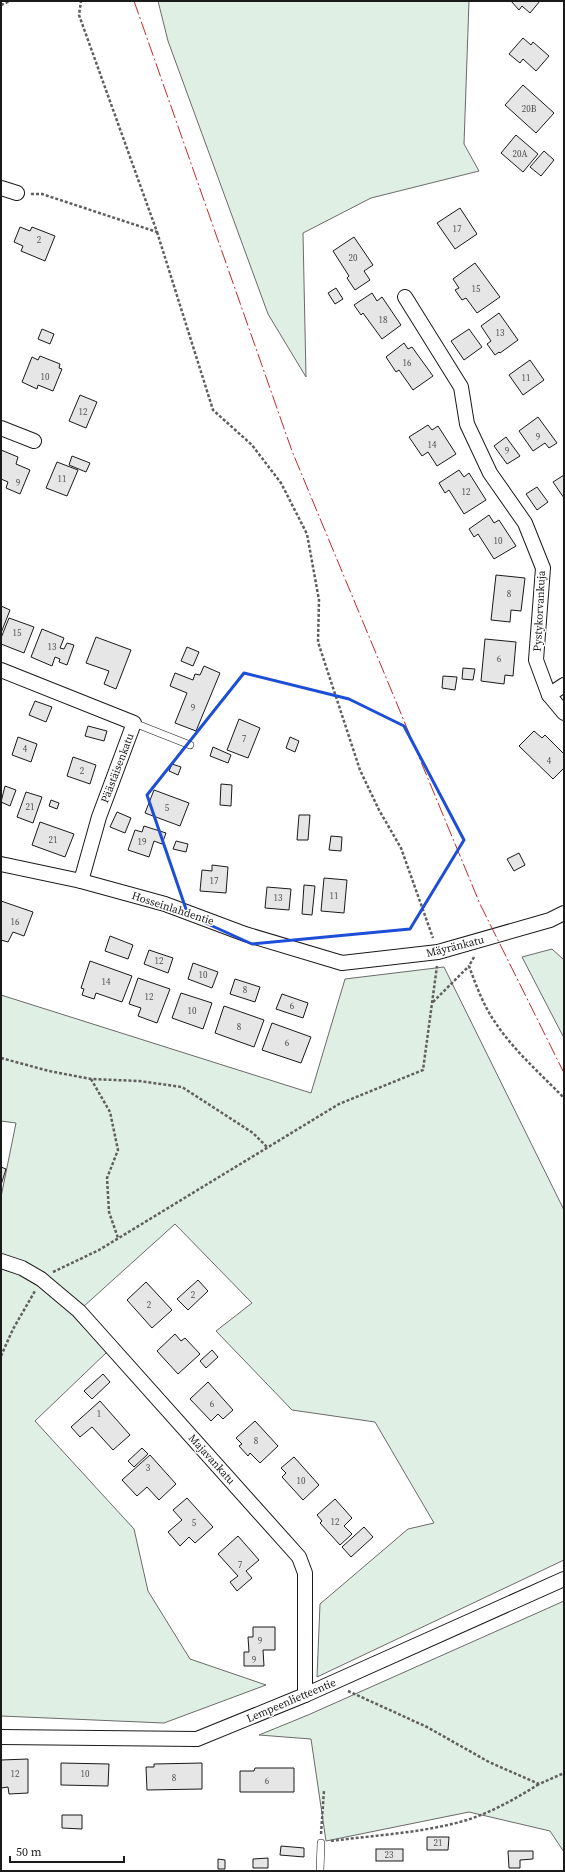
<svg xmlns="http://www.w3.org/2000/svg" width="565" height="1872" font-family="'Source Serif 4',serif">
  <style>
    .green { fill: #e0efe3; stroke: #6a6a6a }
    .building { fill: #e6e6e6; stroke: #1a1a1a }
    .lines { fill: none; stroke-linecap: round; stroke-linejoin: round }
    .lane-casing { stroke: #1a1a1a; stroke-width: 8 }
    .street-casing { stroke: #1a1a1a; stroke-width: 16 }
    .path { stroke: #5f5f5f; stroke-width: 2.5; stroke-dasharray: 3 2; stroke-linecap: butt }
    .lane { stroke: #fff; stroke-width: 7 }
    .street { stroke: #fff; stroke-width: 14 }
    .power { stroke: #c62828; stroke-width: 1; stroke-dasharray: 14 3 2 3; stroke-linecap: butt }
    .marked { fill: none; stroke: #1d4ed8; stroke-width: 3; stroke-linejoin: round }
    .labels { text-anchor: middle; stroke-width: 3; stroke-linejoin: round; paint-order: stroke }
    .number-label { font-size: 9px; fill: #4d4d4d }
    .street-label { font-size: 11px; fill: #1a1a1a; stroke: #fff }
  </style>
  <rect width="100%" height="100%" fill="#fff"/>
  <g class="green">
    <path d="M 158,1 L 469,1 L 464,144 L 479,171 L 371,198 L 303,233 L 306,377 L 268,314 L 168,41 Z"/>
    <path d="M 552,949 L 564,960 L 564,1038 L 522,957 Z"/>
    <path d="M 444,967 L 564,1210 L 564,1560 L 317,1677 L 320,1604 L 408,1529 L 434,1523 L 375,1422 L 292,1410 L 216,1331 L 252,1303 L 175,1224 L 73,1316 L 107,1352 L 35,1421 L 134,1529 L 148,1591 L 190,1659 L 266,1685 L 164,1723 L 1,1716 L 1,1197 L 16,1123 L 1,1121 L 1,995 L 311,1093 L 345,979 Z"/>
    <path d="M 564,1601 L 564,1852 L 550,1831 L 469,1812 L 326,1841 L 311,1739 L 259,1735 L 308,1715 Z"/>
  </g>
  <g class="building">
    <path d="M 511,1 L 540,1 L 530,13 L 522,6 L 519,10 Z"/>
    <path d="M 523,38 L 531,45 L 533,42 L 549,56 L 536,71 L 523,59 L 520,63 L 509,54 Z"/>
    <path d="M 523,85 L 554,113 L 536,133 L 505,105 Z"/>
    <path d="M 516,135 L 538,154 L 523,172 L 501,153 Z"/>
    <path d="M 544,151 L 554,160 L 541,176 L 530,167 Z"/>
    <path d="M 460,208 L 477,234 L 455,249 L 437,223 Z"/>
    <path d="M 32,227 L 55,236 L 45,261 L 21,251 L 23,246 L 14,242 L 20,227 L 30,231 Z"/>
    <path d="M 354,237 L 373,265 L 364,271 L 370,280 L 355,290 L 347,278 L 349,276 L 333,251 Z"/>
    <path d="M 475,263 L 500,297 L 477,313 L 466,298 L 462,300 L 455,290 L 459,288 L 453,279 Z"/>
    <path d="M 336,288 L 343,299 L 335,304 L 328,293 Z"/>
    <path d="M 372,293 L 377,301 L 382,297 L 401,325 L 382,339 L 363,313 L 361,315 L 354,305 Z"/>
    <path d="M 499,313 L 518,340 L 500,353 L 499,352 L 495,355 L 487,344 L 491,341 L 481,326 Z"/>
    <path d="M 42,329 L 54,334 L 50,344 L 38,339 Z"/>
    <path d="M 469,329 L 482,347 L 464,360 L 451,341 Z"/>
    <path d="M 404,343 L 408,349 L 412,347 L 433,376 L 413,390 L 399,370 L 396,372 L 386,357 Z"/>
    <path d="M 40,356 L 60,364 L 59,368 L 62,369 L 53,391 L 38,385 L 37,389 L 22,382 L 32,357 L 38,360 Z"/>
    <path d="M 530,360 L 544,380 L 523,395 L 509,375 Z"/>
    <path d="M 80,395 L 97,402 L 86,428 L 69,421 Z"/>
    <path d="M 538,417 L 557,443 L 549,448 L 545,443 L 533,451 L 519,431 Z"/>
    <path d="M 428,425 L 432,430 L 438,426 L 456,454 L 437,466 L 428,452 L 422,456 L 409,437 Z"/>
    <path d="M 506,437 L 520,456 L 507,464 L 494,446 Z"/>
    <path d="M 1,450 L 18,457 L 16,464 L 30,470 L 20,494 L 6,488 L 8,482 L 1,479 Z"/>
    <path d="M 72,456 L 90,463 L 86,472 L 69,465 Z"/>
    <path d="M 57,462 L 78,470 L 67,496 L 46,488 Z"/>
    <path d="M 459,470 L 464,477 L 469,473 L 486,500 L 464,514 L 449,490 L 445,493 L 439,483 Z"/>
    <path d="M 564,475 L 564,498 L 553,482 Z"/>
    <path d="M 537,487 L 548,502 L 537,510 L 526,494 Z"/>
    <path d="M 489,515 L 494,523 L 499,520 L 516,546 L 494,559 L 478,534 L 474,537 L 469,529 Z"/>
    <path d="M 496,575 L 525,578 L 521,611 L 511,610 L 510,622 L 491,620 Z"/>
    <path d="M 1,606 L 10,610 L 1,633 Z"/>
    <path d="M 9,618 L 34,627 L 24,653 L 1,644 L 1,638 Z"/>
    <path d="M 42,629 L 64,638 L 60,648 L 64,649 L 67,643 L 74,645 L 67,665 L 59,662 L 60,659 L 55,657 L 52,666 L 31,657 Z"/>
    <path d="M 96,637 L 131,650 L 116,689 L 104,684 L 109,671 L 86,663 Z"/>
    <path d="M 485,639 L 516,642 L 513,676 L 505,675 L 504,684 L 481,681 Z"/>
    <path d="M 187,647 L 199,652 L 193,666 L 181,661 Z"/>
    <path d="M 204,666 L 220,673 L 196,731 L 175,723 L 187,693 L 170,686 L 175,673 L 193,680 L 195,674 L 200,675 Z"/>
    <path d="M 463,668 L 475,669 L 473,680 L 462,679 Z"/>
    <path d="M 443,676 L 457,677 L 455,690 L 442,688 Z"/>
    <path d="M 35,701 L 52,707 L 46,722 L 29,715 Z"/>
    <path d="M 239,719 L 260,728 L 248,758 L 227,750 Z"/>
    <path d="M 88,726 L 107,731 L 104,741 L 85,736 Z"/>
    <path d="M 534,731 L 542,738 L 545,735 L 564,754 L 564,768 L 553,779 L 519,746 Z"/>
    <path d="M 18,737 L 37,744 L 31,762 L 12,755 Z"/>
    <path d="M 290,737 L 299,741 L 295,752 L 286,748 Z"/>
    <path d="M 213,747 L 231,755 L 228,763 L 210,756 Z"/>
    <path d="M 73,757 L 96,765 L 90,784 L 67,776 Z"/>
    <path d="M 172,764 L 181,767 L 178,775 L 169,771 Z"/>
    <path d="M 221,784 L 232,785 L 231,806 L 220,805 Z"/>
    <path d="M 5,786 L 16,790 L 10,806 L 1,802 Z"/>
    <path d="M 154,790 L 189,803 L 180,826 L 145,813 Z"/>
    <path d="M 26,792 L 42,797 L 33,823 L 17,817 Z"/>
    <path d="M 51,800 L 59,803 L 57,809 L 49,806 Z"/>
    <path d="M 117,812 L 131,818 L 125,833 L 110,827 Z"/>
    <path d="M 299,815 L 310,815 L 308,840 L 297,840 Z"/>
    <path d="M 40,822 L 74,834 L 65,857 L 32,845 Z"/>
    <path d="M 144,826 L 166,833 L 162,844 L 154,841 L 149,857 L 128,850 L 135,830 L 142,832 Z"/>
    <path d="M 331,836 L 342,837 L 341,851 L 329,850 Z"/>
    <path d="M 176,841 L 188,844 L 186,852 L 173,849 Z"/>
    <path d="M 519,853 L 525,865 L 514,871 L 507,859 Z"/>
    <path d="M 212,865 L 228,867 L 226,893 L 200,891 L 202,870 L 212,871 Z"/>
    <path d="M 324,878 L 347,880 L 344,913 L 321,911 Z"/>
    <path d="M 304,885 L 315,886 L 312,915 L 302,914 Z"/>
    <path d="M 267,887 L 291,889 L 289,910 L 265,908 Z"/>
    <path d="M 1,901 L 33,912 L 24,936 L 13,932 L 8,942 L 1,940 Z"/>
    <path d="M 110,936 L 133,945 L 128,959 L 105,951 Z"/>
    <path d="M 149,950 L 173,958 L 168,973 L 144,964 Z"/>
    <path d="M 90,961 L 132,976 L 122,1002 L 96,993 L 94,999 L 82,995 L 84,989 L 81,988 Z"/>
    <path d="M 193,963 L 218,972 L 212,988 L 188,979 Z"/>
    <path d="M 138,978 L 170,989 L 157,1023 L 138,1016 L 141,1008 L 129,1004 Z"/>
    <path d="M 235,979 L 260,987 L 255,1002 L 230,994 Z"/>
    <path d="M 181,993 L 212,1003 L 203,1029 L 172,1018 Z"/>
    <path d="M 282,994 L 308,1003 L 303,1018 L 276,1009 Z"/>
    <path d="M 224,1006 L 264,1020 L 254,1047 L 215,1033 Z"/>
    <path d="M 272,1023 L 311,1037 L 301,1063 L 262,1050 Z"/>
    <path d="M 1,1167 L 6,1169 L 1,1185 Z"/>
    <path d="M 198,1280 L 208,1291 L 188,1310 L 177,1299 Z"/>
    <path d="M 146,1282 L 172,1310 L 152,1328 L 127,1300 Z"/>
    <path d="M 175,1334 L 181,1341 L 185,1338 L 200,1354 L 178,1374 L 157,1351 Z"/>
    <path d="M 212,1350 L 218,1357 L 206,1368 L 200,1361 Z"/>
    <path d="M 103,1374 L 110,1382 L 92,1399 L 84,1391 Z"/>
    <path d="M 208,1382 L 233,1410 L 223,1419 L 218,1414 L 211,1421 L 190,1399 Z"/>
    <path d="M 100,1401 L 130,1435 L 113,1450 L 92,1427 L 80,1437 L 71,1427 Z"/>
    <path d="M 255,1421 L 278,1446 L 260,1463 L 250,1453 L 248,1456 L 239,1446 L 242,1444 L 236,1438 Z"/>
    <path d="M 142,1448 L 148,1454 L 134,1467 L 128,1461 Z"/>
    <path d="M 150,1455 L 176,1484 L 159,1500 L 147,1487 L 137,1496 L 122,1480 Z"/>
    <path d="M 294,1457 L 319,1485 L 303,1500 L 282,1477 L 286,1473 L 281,1468 Z"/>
    <path d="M 187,1498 L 213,1527 L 195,1543 L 189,1537 L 180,1546 L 168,1532 L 182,1520 L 173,1510 Z"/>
    <path d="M 335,1499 L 352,1518 L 344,1526 L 352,1534 L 340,1545 L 320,1523 L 322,1521 L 317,1515 Z"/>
    <path d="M 364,1527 L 373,1537 L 351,1557 L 342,1547 Z"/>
    <path d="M 238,1536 L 259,1560 L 246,1571 L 252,1578 L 237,1591 L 230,1582 L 238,1576 L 218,1554 Z"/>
    <path d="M 253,1627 L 275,1627 L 275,1650 L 263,1650 L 264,1666 L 244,1666 L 244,1652 L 249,1652 L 248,1637 L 253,1637 Z"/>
    <path d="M 28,1759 L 28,1793 L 9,1794 L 8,1787 L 1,1788 L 1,1760 Z"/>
    <path d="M 61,1763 L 109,1764 L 108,1786 L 61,1785 Z"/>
    <path d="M 202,1763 L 202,1789 L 147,1790 L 146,1767 L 154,1767 L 154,1764 Z"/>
    <path d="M 255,1768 L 294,1768 L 294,1792 L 240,1792 L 240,1771 L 254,1771 Z"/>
    <path d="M 62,1815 L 82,1815 L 82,1829 L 62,1828 Z"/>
    <path d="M 427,1837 L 449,1837 L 448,1850 L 427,1850 Z"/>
    <path d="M 281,1846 L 304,1848 L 304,1857 L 280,1855 Z"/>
    <rect x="376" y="1849" width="27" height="12"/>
    <path d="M 508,1851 L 533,1851 L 533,1859 L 520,1860 L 520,1868 L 509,1868 Z"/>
    <path d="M 268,1858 L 268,1868 L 253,1868 L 253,1859 Z"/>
    <path d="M 218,1859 L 225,1860 L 225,1869 L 218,1869 Z"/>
  </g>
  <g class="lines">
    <g class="lane-casing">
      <g id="lane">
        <path d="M 134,723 L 190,745"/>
        <path d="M 320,1871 L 321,1843"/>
      </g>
    </g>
    <g class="street-casing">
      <g id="street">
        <path d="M 1,188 L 17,193"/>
        <path d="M 405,297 L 461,387 L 467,424 L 490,473 L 525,523 L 543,568 L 536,660 L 549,695 L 564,713"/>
        <path d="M 1,428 L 34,441"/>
        <path d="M 1,670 L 134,723 L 99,817 L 81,881"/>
        <path d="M 549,695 L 564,685"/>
        <path d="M 1,864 L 81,881 L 165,904 L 245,934 L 342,963 L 438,952 L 550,920 L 564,913"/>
        <path d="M 1,1261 L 22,1268 L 41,1279 L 79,1311 L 299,1557 L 305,1573 L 305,1695"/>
        <path d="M 1,1737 L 197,1739 L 305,1695 L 564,1579"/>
      </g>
    </g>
    <g class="path">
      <path d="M 1,5 L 10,1"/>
      <path d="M 31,194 L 42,194 L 157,232 L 79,15 L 81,1"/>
      <path d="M 157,232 L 213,410 L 252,445 L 281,483 L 307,534 L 319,600 L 318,642 L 360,770 L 379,810 L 401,848 L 433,938"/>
      <path d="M 474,957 L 469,966 C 476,985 483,1005 495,1022 C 514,1051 540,1073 564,1098"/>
      <path d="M 433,1002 L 469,966"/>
      <path d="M 1,1058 L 49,1071 L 91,1079 L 139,1081 L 182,1087 L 253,1133 L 267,1147"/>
      <path d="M 91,1079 L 110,1112 L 118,1150 L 107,1178 L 109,1212 L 118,1238"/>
      <path d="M 53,1272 L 99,1250 L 339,1104 L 423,1070 L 437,966"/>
      <path d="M 1,1356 L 13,1329 L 35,1291"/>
      <path d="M 348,1691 L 427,1727 L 489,1762 L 539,1784 L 564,1773"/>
      <path d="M 321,1834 L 324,1790"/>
      <path d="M 331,1841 C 376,1835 423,1833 467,1820 C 492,1812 517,1798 539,1784"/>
    </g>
    <use href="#lane" class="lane"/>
    <use href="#street" class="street"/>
    <path class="power" d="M 134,1 L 292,451 L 480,904 L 564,1073"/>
  </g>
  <path class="marked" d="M 244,673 L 349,699 L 404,726 L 464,840 L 410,929 L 252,944 L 188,915 L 147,795 Z"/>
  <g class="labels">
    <g class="number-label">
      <text x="529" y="112">20B</text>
      <text x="520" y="157">20A</text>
      <text x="457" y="232">17</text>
      <text x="39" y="243">2</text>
      <text x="353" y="261">20</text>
      <text x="476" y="292">15</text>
      <text x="383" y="323">18</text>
      <text x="500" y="336">13</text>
      <text x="407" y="366">16</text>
      <text x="45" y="380">10</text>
      <text x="526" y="381">11</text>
      <text x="83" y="415">12</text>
      <text x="538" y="440">9</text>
      <text x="432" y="448">14</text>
      <text x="507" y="454">9</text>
      <text x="62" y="482">11</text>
      <text x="18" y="486">9</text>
      <text x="466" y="495">12</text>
      <text x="498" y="544">10</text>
      <text x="509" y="597">8</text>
      <text x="17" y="636">15</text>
      <text x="52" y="650">13</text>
      <text x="499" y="662">6</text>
      <text x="193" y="711">9</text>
      <text x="244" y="742">7</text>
      <text x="25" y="752">4</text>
      <text x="549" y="764">4</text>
      <text x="82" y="774">2</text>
      <text x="30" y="810">21</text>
      <text x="167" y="811">5</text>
      <text x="53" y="843">21</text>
      <text x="142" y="845">19</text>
      <text x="214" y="884">17</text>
      <text x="334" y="899">11</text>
      <text x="278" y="901">13</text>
      <text x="15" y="925">16</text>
      <text x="159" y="964">12</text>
      <text x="203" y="978">10</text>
      <text x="106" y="985">14</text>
      <text x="245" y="993">8</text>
      <text x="149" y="1000">12</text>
      <text x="292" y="1009">6</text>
      <text x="192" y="1014">10</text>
      <text x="239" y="1030">8</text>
      <text x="287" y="1046">6</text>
      <text x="193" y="1298">2</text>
      <text x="149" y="1308">2</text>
      <text x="212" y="1407">6</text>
      <text x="99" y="1417">1</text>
      <text x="256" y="1444">8</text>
      <text x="148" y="1471">3</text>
      <text x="301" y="1484">10</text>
      <text x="335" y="1525">12</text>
      <text x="194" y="1526">5</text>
      <text x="240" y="1568">7</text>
      <text x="260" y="1644">9</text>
      <text x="254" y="1663">9</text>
      <text x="15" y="1777">12</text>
      <text x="85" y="1777">10</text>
      <text x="174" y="1781">8</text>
      <text x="267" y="1784">6</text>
      <text x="438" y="1846">21</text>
      <text x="389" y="1858">23</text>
    </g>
    <g class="street-label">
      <text transform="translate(539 611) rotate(-87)" y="4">Pystykorvankuja</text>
      <text transform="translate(117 768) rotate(-69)" y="4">Päästäisenkatu</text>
      <text transform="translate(173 908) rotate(18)" y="4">Hosseinlahdentie</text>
      <text transform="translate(455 946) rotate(-14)" y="4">Mäyränkatu</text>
      <text transform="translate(212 1459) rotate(48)" y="4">Majavankatu</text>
      <text transform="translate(291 1700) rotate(-23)" y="4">Lempeenlietteentie</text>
    </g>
  </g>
  <rect width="565" height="1872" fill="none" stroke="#1a1a1a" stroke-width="4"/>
  <path d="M10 1856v6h114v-6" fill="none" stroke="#1a1a1a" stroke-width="2"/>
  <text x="16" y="1856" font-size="12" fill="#1a1a1a" stroke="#ffffff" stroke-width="3" paint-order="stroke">50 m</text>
</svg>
